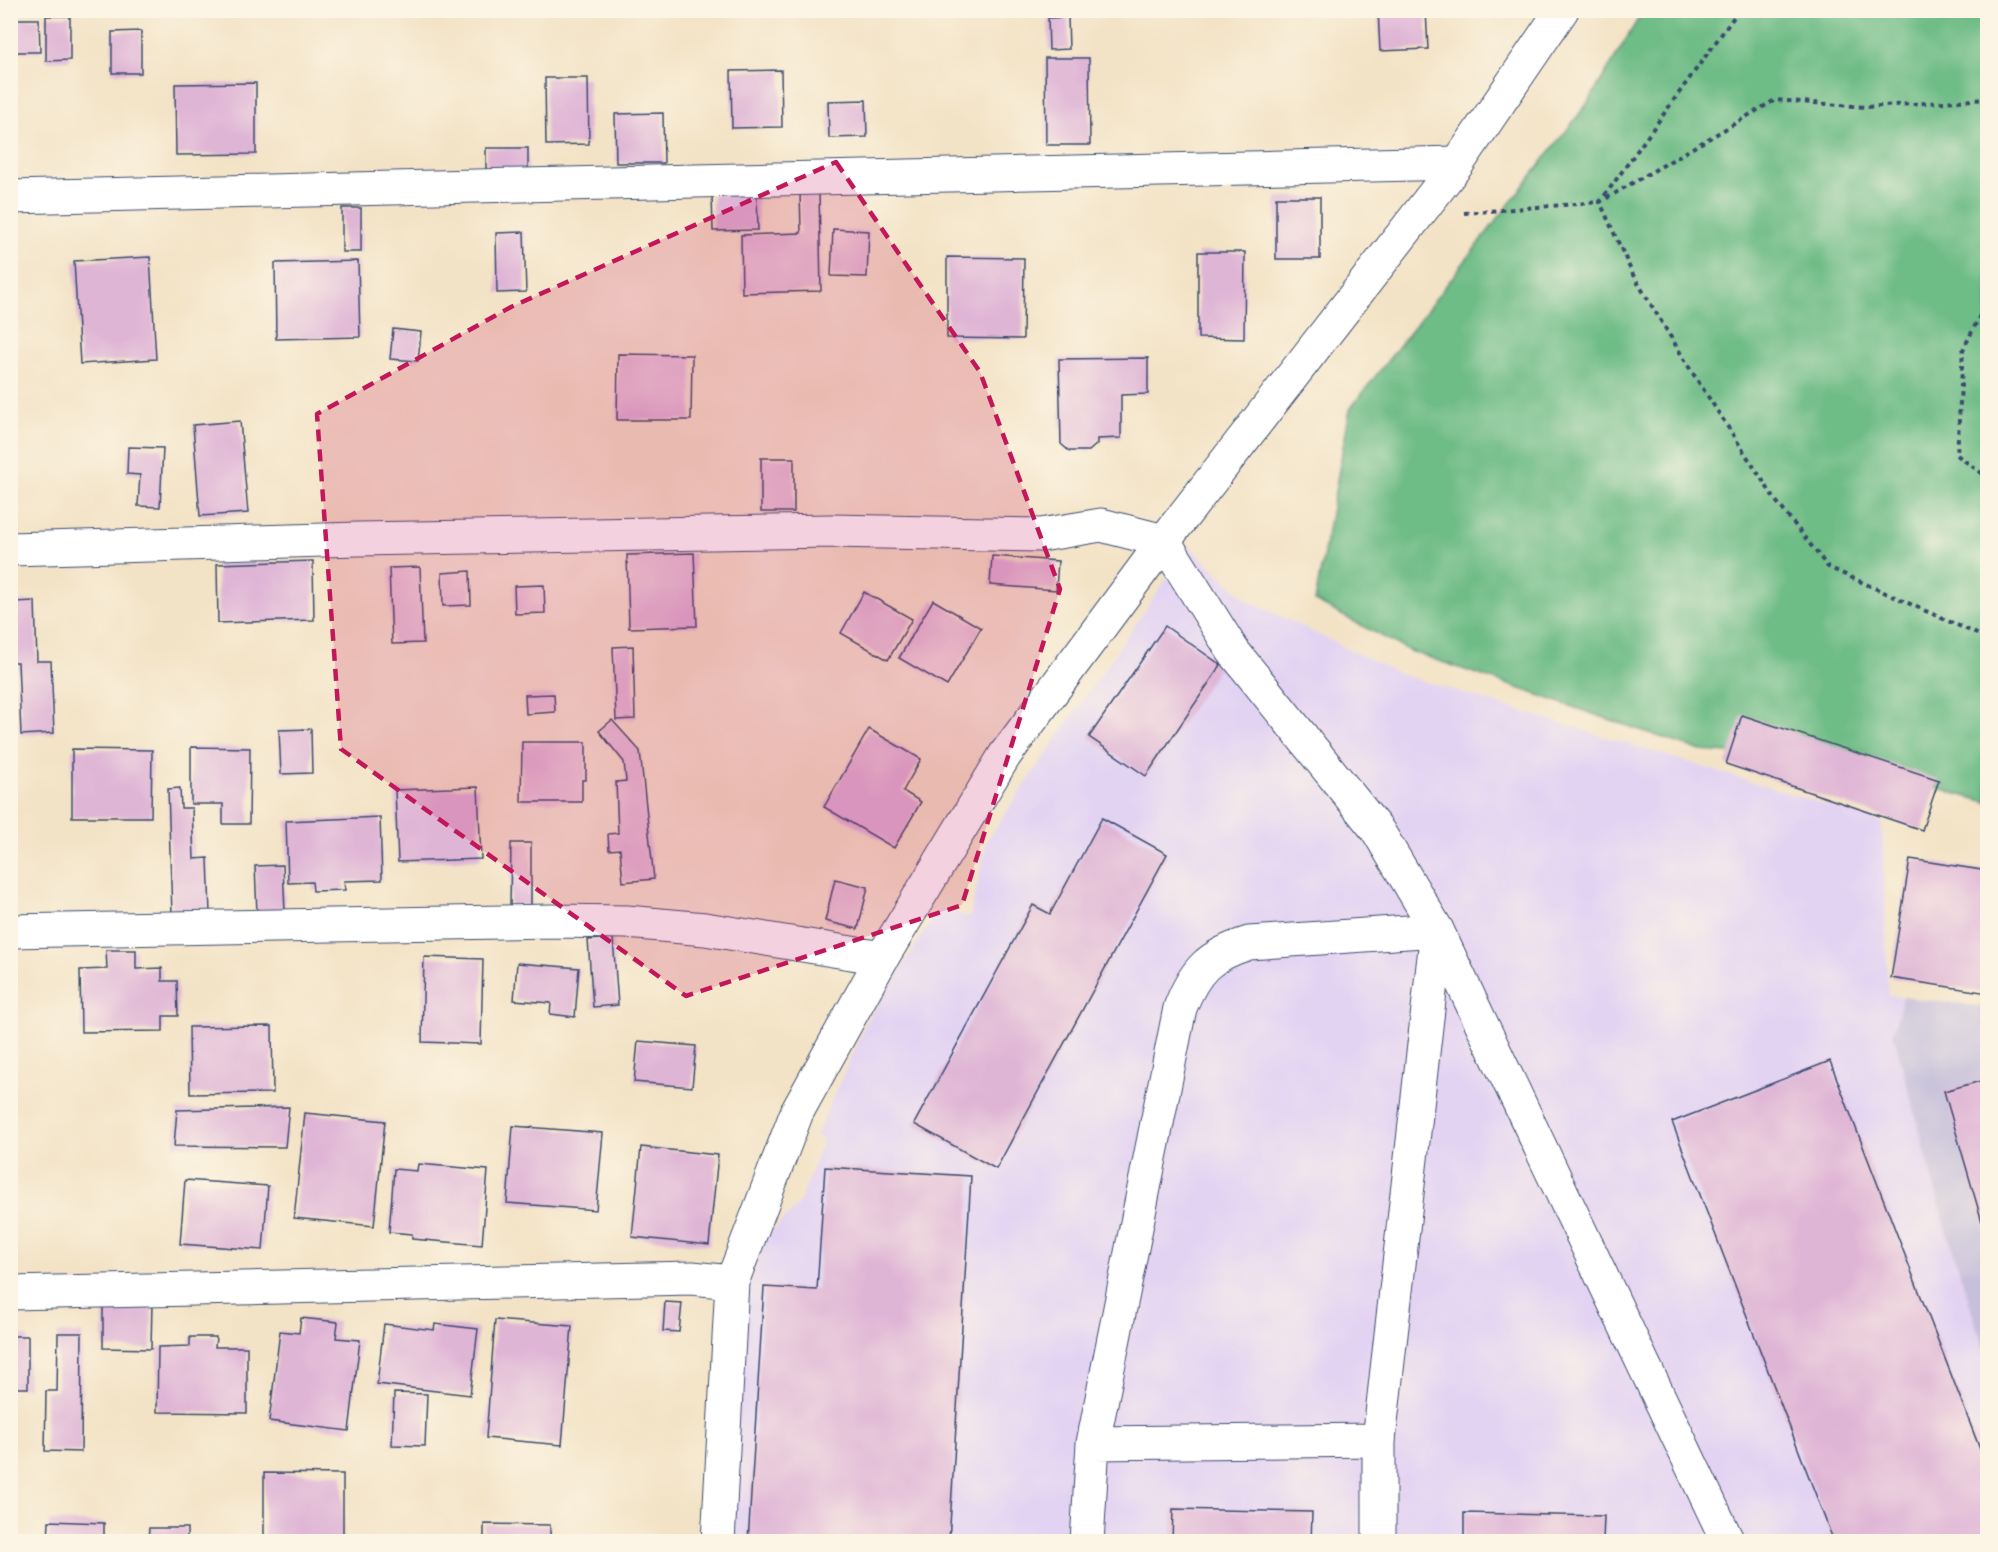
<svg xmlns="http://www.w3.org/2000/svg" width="1998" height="1552" font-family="'Balsamiq Sans',sans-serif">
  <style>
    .built { fill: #e3d3f3 }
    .industrial { fill: #c6c0da }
    .forest { fill: #6ebc86; stroke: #447672; stroke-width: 1.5 }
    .building { fill: #dfb5d6 }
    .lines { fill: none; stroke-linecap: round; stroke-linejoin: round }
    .minor-casing { stroke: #3b4a6e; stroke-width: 35 }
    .path { stroke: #3b4a6e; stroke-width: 4; stroke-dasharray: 4.5 4.5; stroke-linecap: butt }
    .minor { stroke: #fff; stroke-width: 33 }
    .marked { fill: #c2185b; fill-opacity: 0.2; stroke: #c2185b; stroke-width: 4.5; stroke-dasharray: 12 8; stroke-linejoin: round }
  </style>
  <rect width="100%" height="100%" fill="#fcf5e5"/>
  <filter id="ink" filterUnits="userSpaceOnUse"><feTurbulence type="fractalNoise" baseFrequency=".0167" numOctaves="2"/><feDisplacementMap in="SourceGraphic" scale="12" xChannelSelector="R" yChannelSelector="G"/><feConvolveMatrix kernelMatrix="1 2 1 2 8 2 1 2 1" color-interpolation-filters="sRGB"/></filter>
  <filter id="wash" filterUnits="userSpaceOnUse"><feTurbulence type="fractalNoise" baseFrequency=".008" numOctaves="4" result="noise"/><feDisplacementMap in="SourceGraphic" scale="24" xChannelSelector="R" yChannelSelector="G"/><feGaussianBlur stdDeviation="1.35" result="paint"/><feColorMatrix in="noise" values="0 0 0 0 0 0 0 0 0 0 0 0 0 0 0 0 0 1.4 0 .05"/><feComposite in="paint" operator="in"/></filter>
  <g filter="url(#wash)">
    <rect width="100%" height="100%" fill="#f3e3c6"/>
    <path class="built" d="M 1189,546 L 1247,600 L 1400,674 L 1882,822 L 1888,995 L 1903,997 L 1893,1032 L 1944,1222 L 1987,1359 L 1987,1541 L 730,1542 L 743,1300 L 766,1237 L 799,1204 L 823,1140 L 816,1135 L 866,1023 L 939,909 L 970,917 L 987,840 Z"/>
    <path class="industrial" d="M 1903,997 L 1987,1007 L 1987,1359 L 1944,1222 L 1893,1032 Z"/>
    <path class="forest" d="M 1643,11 L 1987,11 L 1987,802 L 1831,760 L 1701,751 L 1410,651 L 1315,601 L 1350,409 L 1587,104 Z"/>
    <g id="blocks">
      <g class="building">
        <path d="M 1378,10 L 1426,10 L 1428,49 L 1380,51 Z"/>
        <path d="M 46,16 L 70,16 L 70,60 L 46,61 Z"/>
        <path d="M 1068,17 L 1069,49 L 1049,50 L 1048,18 Z"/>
        <path d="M 10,19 L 39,19 L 40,52 L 10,52 Z"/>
        <path d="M 141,31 L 141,73 L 112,73 L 112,32 Z"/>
        <path d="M 1045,58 L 1089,58 L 1090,145 L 1046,145 Z"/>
        <path d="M 781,70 L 782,127 L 732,128 L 731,71 Z"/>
        <path d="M 545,78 L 588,78 L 589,144 L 546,145 Z"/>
        <path d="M 256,83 L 256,154 L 176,155 L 175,84 Z"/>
        <path d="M 866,100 L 867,137 L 829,138 L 828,101 Z"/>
        <path d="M 663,113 L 664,163 L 616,163 L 615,114 Z"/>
        <path d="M 486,148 L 528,148 L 528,170 L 486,171 Z"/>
        <path d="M 819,191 L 821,291 L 742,293 L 741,235 L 801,233 L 800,192 Z"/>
        <path d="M 757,193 L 758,230 L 713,231 L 712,195 Z"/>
        <rect x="1276" y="197" width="44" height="62"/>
        <rect x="342" y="208" width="19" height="44"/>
        <path d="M 833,229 L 869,231 L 867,277 L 831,276 Z"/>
        <path d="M 524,232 L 526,292 L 497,293 L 496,233 Z"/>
        <path d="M 1198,252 L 1245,252 L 1244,339 L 1198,338 Z"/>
        <path d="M 150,257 L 156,359 L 80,364 L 74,261 Z"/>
        <path d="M 947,257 L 1024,258 L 1023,339 L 947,338 Z"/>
        <path d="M 358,261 L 360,337 L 276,339 L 275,263 Z"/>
        <path d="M 393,329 L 421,332 L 418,361 L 390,359 Z"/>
        <path d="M 618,354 L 692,355 L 691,420 L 617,420 Z"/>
        <path d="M 1148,358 L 1148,394 L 1121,395 L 1121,438 L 1097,439 L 1097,444 L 1089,451 L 1069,451 L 1061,444 L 1059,359 Z"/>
        <path d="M 240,421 L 248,513 L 200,516 L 193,425 Z"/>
        <path d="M 128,447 L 163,448 L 160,507 L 138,506 L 140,475 L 127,474 Z"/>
        <rect x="761" y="458" width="33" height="54"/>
        <path d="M 694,553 L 697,626 L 629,628 L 627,555 Z"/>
        <path d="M 992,556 L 1058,561 L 1056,590 L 990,585 Z"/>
        <path d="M 313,561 L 314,620 L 218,623 L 217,564 Z"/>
        <path d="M 420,567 L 423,643 L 392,644 L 389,568 Z"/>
        <path d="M 470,571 L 471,605 L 443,606 L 442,573 Z"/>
        <path d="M 10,585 L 13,585 L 14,602 L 35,601 L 37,661 L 51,661 L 54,733 L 21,735 L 18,662 L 10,662 Z"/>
        <path d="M 544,585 L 545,613 L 515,614 L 514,586 Z"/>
        <path d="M 864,592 L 912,619 L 888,660 L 841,633 Z"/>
        <path d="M 933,600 L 981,628 L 947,686 L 899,658 Z"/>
        <path d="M 1165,626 L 1221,665 L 1146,776 L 1089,737 Z"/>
        <path d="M 633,646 L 635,719 L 616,720 L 613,647 Z"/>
        <path d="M 554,694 L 555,712 L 526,714 L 525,695 Z"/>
        <path d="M 1742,715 L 1939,780 L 1922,830 L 1726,764 Z"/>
        <path d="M 612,720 L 640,751 L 654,879 L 623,882 L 620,849 L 609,850 L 608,834 L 618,833 L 616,782 L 626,781 L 624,762 L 599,731 Z"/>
        <path d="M 311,729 L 312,773 L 281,774 L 279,730 Z"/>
        <path d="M 869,729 L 921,759 L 903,791 L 921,802 L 894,848 L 824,807 Z"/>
        <path d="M 522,742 L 586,742 L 586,780 L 582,780 L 582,802 L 521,802 Z"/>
        <path d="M 191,747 L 250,748 L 249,824 L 223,824 L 223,804 L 191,804 Z"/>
        <path d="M 72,749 L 152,750 L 151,817 L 72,817 Z"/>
        <path d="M 478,787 L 481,859 L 398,862 L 395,790 Z"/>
        <path d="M 180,788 L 181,808 L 192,808 L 194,859 L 208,858 L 210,914 L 172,915 L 168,789 Z"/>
        <path d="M 380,817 L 382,880 L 344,881 L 345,890 L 313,891 L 312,882 L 288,883 L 286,821 Z"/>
        <path d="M 1102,818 L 1167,854 L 996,1169 L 914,1124 L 1033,905 L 1050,914 Z"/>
        <path d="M 511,843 L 531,843 L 531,906 L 510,906 Z"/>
        <path d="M 1910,859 L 1988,871 L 1988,993 L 1891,978 Z"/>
        <path d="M 283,865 L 285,912 L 257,913 L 255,866 Z"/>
        <path d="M 835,879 L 868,887 L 858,929 L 825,921 Z"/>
        <path d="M 613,938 L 618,1005 L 593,1007 L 588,940 Z"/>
        <path d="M 106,950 L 136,950 L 136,969 L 162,968 L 162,981 L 177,981 L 178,1016 L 163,1016 L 163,1031 L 81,1032 L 80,970 L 107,969 Z"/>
        <path d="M 424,957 L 483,959 L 481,1044 L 422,1042 Z"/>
        <path d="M 517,963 L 579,968 L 575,1017 L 550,1014 L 551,1003 L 514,1000 Z"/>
        <path d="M 272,1026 L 273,1093 L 190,1094 L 189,1027 Z"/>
        <path d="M 638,1041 L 696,1046 L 692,1087 L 634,1082 Z"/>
        <path d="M 1830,1061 L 1988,1470 L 1988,1542 L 1834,1542 L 1672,1122 Z"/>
        <path d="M 1988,1079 L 1988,1239 L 1987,1239 L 1944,1091 Z"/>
        <path d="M 289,1107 L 285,1147 L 174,1146 L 177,1110 Z"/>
        <path d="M 305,1113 L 385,1121 L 374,1226 L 294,1218 Z"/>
        <path d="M 513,1126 L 603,1133 L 596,1210 L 507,1203 Z"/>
        <path d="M 641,1147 L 718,1155 L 709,1245 L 632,1237 Z"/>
        <path d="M 418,1164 L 488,1170 L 482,1245 L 412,1239 L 412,1234 L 389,1232 L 394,1169 L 417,1171 Z"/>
        <path d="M 825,1167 L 971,1176 L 949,1542 L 748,1542 L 764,1287 L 817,1290 Z"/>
        <path d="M 185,1180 L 268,1186 L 263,1250 L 180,1244 Z"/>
        <path d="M 665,1302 L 682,1303 L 679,1332 L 663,1331 Z"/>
        <path d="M 103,1303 L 152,1303 L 151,1349 L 103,1348 Z"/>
        <path d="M 301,1318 L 338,1322 L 336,1338 L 360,1340 L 349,1431 L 269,1421 L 280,1331 L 299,1333 Z"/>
        <path d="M 495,1320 L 572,1326 L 562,1445 L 486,1438 Z"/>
        <path d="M 384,1324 L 434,1330 L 435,1324 L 478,1329 L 470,1395 L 377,1384 Z"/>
        <path d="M 58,1333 L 82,1333 L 81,1452 L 45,1451 L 46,1391 L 57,1391 Z"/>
        <rect x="10" y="1336" width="18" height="52"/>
        <path d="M 190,1337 L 216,1337 L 215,1347 L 247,1347 L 247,1413 L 157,1412 L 158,1347 L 190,1346 Z"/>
        <path d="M 394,1393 L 427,1394 L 425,1446 L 392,1445 Z"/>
        <path d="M 264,1473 L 343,1474 L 343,1542 L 264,1542 Z"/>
        <path d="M 1173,1509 L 1312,1512 L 1311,1542 L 1172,1542 Z"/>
        <path d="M 1464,1513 L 1604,1516 L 1603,1542 L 1464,1542 Z"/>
        <path d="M 49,1521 L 104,1523 L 104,1542 L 48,1542 Z"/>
        <path d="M 484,1524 L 550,1525 L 550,1542 L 484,1542 Z"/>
        <path d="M 149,1528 L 187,1528 L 187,1542 L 148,1542 Z"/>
      </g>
    </g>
  </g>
  <g filter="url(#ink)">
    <use href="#blocks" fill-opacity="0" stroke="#3b4a6e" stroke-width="1.5"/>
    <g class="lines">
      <g class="minor-casing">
        <g id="minor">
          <path d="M 10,197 L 1458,163"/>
          <path d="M 10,549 L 358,539 L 831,531 L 1041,535 L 1101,525 L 1164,541 L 1233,651 L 1378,831 L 1437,930 L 1728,1542"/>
          <path d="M 10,931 L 551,921 L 627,922 L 705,929 L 882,958"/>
          <path d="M 10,1293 L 692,1278 L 732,1282"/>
          <path d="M 1379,1440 L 1379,1542"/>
          <path d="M 718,1542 L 732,1282 L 797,1112 L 882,958 L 1005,755 L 1164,541 L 1458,163 L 1562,10"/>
          <path d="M 1087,1542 L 1093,1443 L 1379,1440 L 1437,930 L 1249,943 C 1210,955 1195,969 1180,1008 L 1093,1443"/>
        </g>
      </g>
      <g class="path">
        <path d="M 1739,10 L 1600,202 L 1633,275 L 1692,372 L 1776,501 L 1828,567 L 1988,639"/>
        <path d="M 1464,213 L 1600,202 L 1775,100 L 1866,107 L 1988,99"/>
        <path d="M 1988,299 L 1963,350 L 1957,455 L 1988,478"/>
      </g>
      <use href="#minor" class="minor"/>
    </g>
  </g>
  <path class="marked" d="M 836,162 L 980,372 L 1060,589 L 962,905 L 686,996 L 341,749 L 317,414 L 511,307 Z"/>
  <rect width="1998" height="1552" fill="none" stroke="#fcf5e5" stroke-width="36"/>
</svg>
